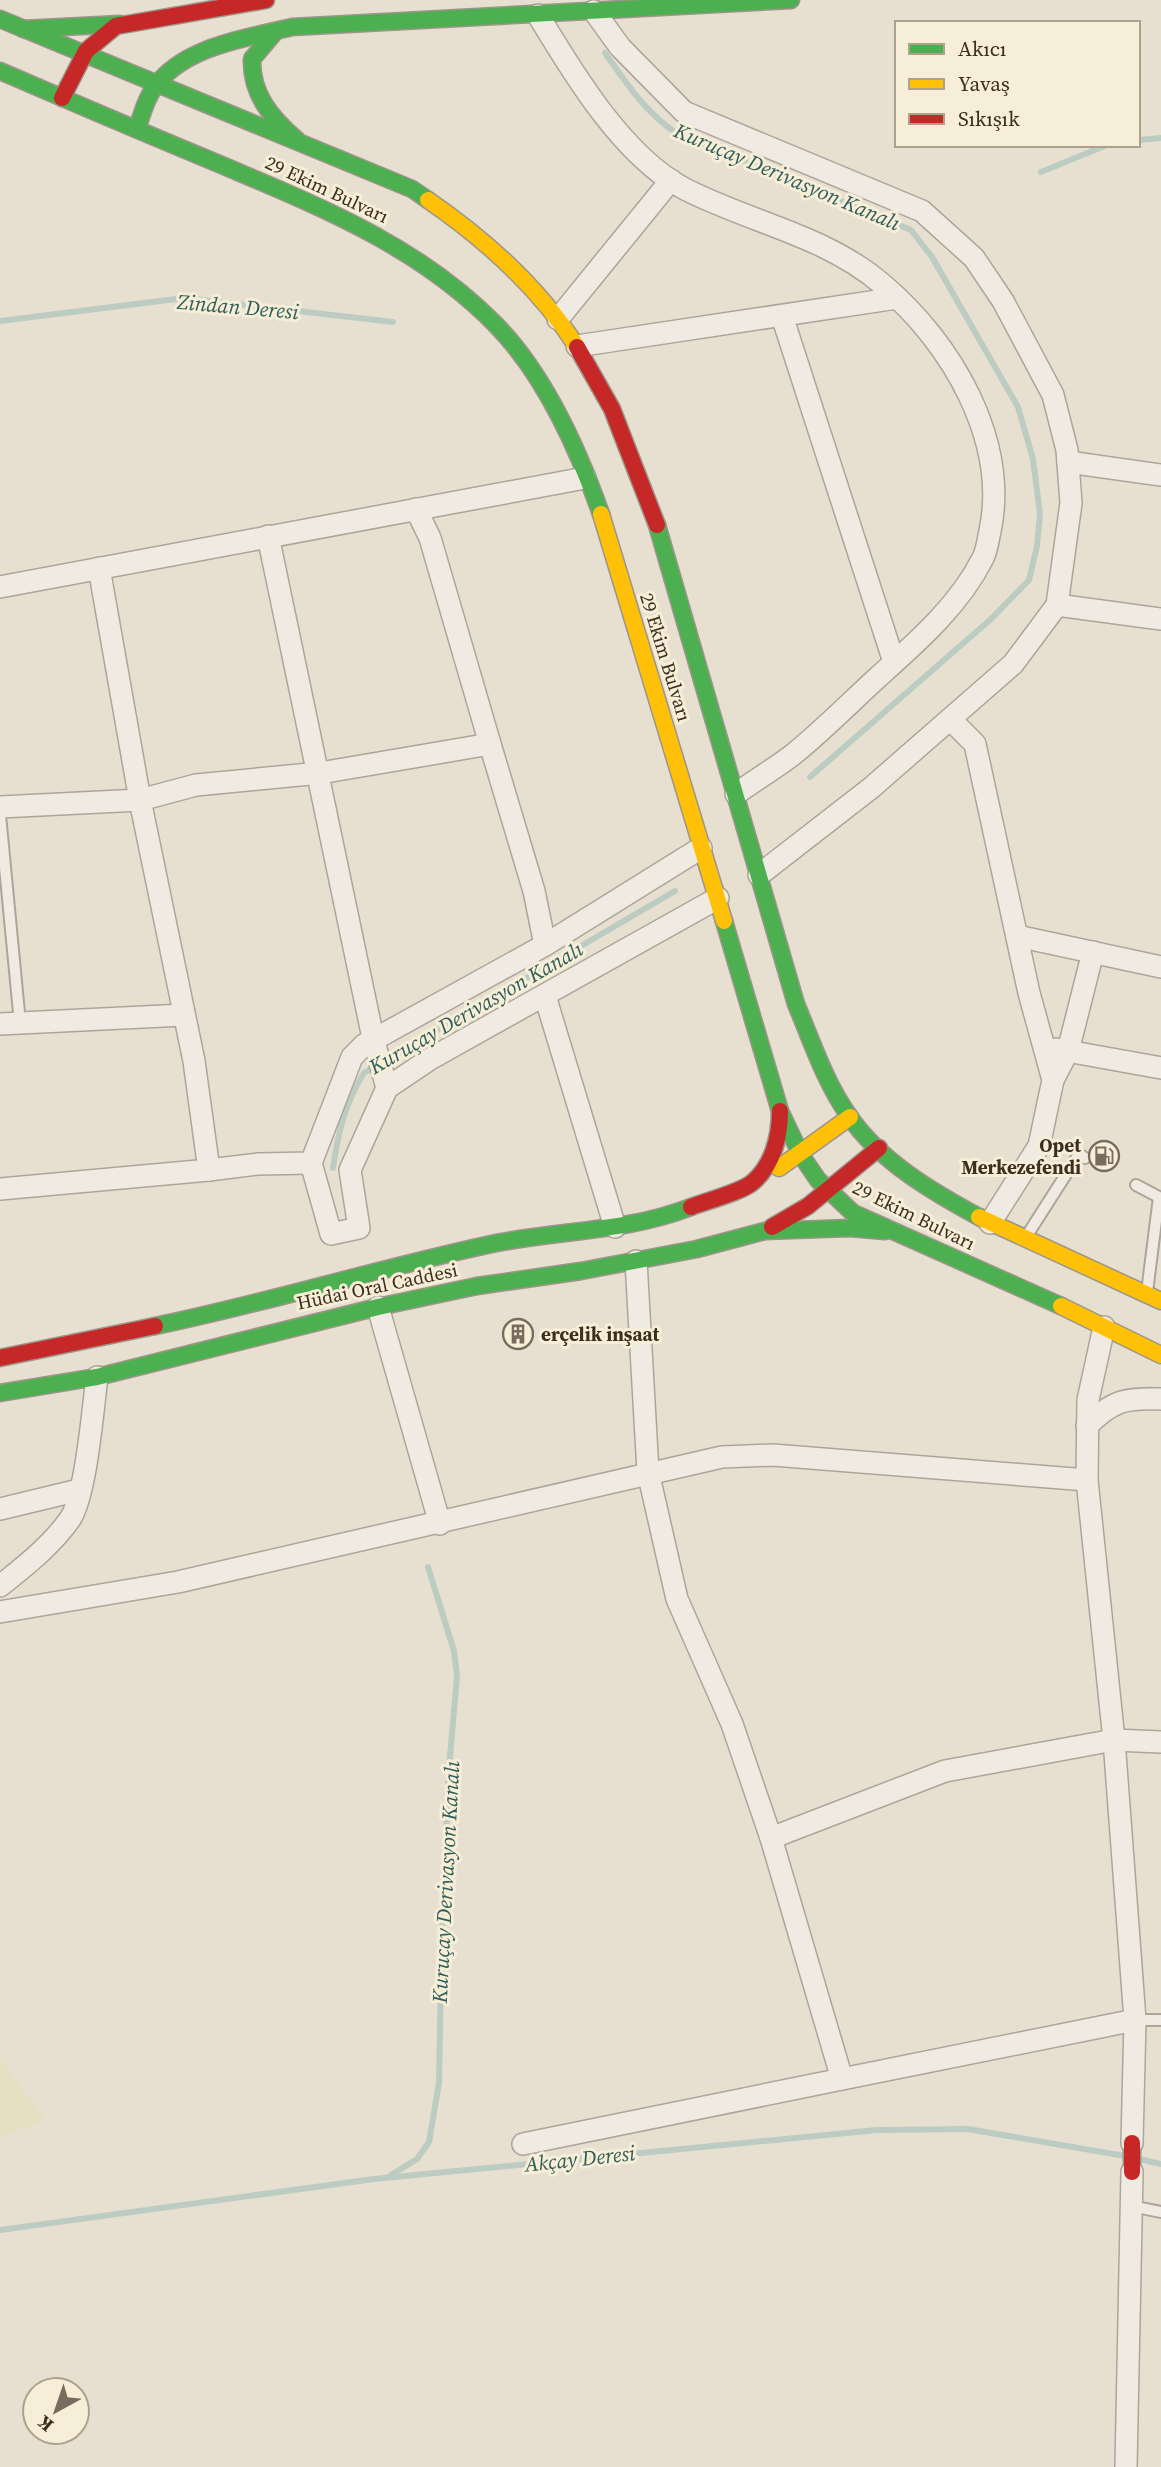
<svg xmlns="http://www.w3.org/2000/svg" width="1161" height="2467" font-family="'Source Serif 4',serif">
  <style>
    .farmland { fill: #e6dfc2 }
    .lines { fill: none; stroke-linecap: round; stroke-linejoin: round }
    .stream { stroke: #bcccc2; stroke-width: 6 }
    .lane-casing { stroke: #ada599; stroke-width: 14 }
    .street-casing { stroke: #ada599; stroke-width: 24 }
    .fast-casing { stroke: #9c958a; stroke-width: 19 }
    .slow-casing { stroke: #9c958a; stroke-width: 19 }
    .jam-casing { stroke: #9c958a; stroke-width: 19 }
    .lane { stroke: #efebe3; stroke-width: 10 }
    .street { stroke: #efebe3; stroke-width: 21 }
    .fast { stroke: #4caf50; stroke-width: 16 }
    .slow { stroke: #ffc107; stroke-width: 16 }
    .jam { stroke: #c62828; stroke-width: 16 }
    .labels { text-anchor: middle; stroke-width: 6; stroke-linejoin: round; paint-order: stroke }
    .street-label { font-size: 19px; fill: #3d2e20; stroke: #f7eed8 }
    .poi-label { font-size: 19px; font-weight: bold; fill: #3d2e20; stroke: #f7eed8; text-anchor: end }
    .water-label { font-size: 21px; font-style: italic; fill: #2f5d5a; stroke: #f7eed8 }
  </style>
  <rect width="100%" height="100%" fill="#e7e0d1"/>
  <path class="farmland" d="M 0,2058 L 45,2120 L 0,2137 Z"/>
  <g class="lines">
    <g class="stream">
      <path d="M 605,53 C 627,84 645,112 676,133 L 911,230 L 932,257 L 1018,407 L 1033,459 L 1040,514 L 1037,546 L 1029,580 L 991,619 L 810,777"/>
      <path d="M 1138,140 L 1161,138"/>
      <path d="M 1041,172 L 1107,145"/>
      <path d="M 0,321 L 184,298 L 393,322"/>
      <path d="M 333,1168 C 338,1133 345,1103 364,1073 L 675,891"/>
      <path d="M 1139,2159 L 1161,2164"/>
      <path d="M 391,2175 L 417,2159 L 429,2142 L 439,2083 L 442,1918 L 449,1768 L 457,1676 L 454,1651 L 428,1567"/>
      <path d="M 0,2230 L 374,2179 L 877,2130 L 968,2129 L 1125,2156"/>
    </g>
    <g class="lane-casing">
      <g id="lane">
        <path d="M 0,815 L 20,1023"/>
        <path d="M 1136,1185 L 1159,1197 L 1147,1292"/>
        <path d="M 1026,1237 L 1079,1154 L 1085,1158"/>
        <path d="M 1135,2020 L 1161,2020"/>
        <path d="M 1131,2206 L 1161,2212"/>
      </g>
    </g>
    <g class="street-casing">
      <g id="street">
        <path d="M 594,11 L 620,47 L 684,112 L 922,211 L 974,258 L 1003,301 L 1053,395 L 1067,450 L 1071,503 L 1057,605 L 1013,664 L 871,788 L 759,875"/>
        <path d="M 538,15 C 573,73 622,155 683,188 C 748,222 825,235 882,284 C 951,342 1009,440 990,531 C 988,540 987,550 983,558 C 959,606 916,643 877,678 C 850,703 823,730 795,753 C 776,768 755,780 736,794"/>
        <path d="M 782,316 L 894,662"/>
        <path d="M 558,319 L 671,180"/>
        <path d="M 577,346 L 897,298"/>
        <path d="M 1068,462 L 1161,475"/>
        <path d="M 416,509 L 430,538 L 490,744"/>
        <path d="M 268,536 L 373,1038 L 387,1088"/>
        <path d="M 0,587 L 585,478"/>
        <path d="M 1057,605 L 1161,619"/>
        <path d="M 951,720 L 975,744 L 1029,993 L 1053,1080 L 1039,1146 L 990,1223"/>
        <path d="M 0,807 L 140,800 L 99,568"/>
        <path d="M 1017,936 L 1161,967"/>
        <path d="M 545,996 L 615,1227"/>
        <path d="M 0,1024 L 184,1015"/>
        <path d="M 1056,1049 L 1161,1068"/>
        <path d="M 1053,1080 L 1068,1051 L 1093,952"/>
        <path d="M 311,1163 L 331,1234 L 359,1228 L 350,1170 L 387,1088 L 430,1059 L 718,898"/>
        <path d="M 209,1170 L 258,1164 L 311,1163 L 352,1057 L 364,1045 L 545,945 L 701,848"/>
        <path d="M 0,1189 L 209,1170 L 194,1061 L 140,800 L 196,785 L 320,773 L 490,744 L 534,891 L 545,945"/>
        <path d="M 636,1261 L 648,1472 L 677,1599 L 732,1724 L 771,1838 L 842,2079 L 1135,2020"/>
        <path d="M 378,1307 L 440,1524"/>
        <path d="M 1104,1327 L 1088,1400 L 1087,1480 L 1114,1740 L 1135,2020 L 1132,2143"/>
        <path d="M 1087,1426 C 1113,1400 1125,1398 1161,1399"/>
        <path d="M 0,1509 L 79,1490"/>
        <path d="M 0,1586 C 25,1566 51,1546 70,1519 C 86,1496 93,1408 97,1377"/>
        <path d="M 0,1612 L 178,1582 L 722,1457 L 773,1455 L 1087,1480"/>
        <path d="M 771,1838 L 945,1771 L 1114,1740 L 1161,1742"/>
        <path d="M 523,2144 L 842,2079"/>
        <path d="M 1126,2467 L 1132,2172"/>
      </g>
    </g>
    <g class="fast-casing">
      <g id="fast">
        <path d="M 0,19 L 412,189 L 428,200"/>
        <path d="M 23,29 L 120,24"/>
        <path d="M 275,32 L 252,59 C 251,94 271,118 297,140"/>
        <path d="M 0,71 C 74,103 149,135 224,166 C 323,208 420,247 496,325 C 545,375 578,449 601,514"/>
        <path d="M 137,129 C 142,115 145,100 154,88 C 183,46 247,38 292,27 L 791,0"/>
        <path d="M 657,525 L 796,1004 C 812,1042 825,1082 849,1116 C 880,1161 931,1191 979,1217"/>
        <path d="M 724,921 L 780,1111 L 801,1155 L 818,1180 L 853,1213 L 1061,1306"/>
        <path d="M 155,1326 C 267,1303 376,1269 487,1245 C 555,1230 624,1233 691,1207"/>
        <path d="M 0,1393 L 97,1377 L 378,1307 L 477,1286 L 581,1271 L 697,1249 L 765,1231 L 850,1228 L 885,1231"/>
      </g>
    </g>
    <g class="slow-casing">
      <g id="slow">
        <path d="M 428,200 C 486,240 539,287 577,347"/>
        <path d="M 601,514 L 724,921"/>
        <path d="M 779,1168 L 850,1117"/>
        <path d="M 979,1217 L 1161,1301"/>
        <path d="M 1061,1306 L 1161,1355"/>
      </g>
    </g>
    <g class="jam-casing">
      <g id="jam">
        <path d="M 62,98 L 86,51 L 116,26 L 266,0"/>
        <path d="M 577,347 L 612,409 L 657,525"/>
        <path d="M 691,1207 C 706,1201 742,1192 753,1182 C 773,1165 780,1136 780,1111"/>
        <path d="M 772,1227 L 808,1206 L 879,1148"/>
        <path d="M 0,1358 L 155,1326"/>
        <path d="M 1132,2143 L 1132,2172"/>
      </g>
    </g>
    <use href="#lane" class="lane"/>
    <use href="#street" class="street"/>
    <use href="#fast" class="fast"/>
    <use href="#slow" class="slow"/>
    <use href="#jam" class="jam"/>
  </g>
  <defs>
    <g id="fuel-ring" transform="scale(1.575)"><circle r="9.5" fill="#f7eed8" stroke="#786c5e" stroke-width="1.5"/><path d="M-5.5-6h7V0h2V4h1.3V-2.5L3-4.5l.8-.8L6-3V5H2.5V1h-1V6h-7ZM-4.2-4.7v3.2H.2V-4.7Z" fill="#786c5e"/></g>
    <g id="building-ring" transform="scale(1.575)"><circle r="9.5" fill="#f7eed8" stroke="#786c5e" stroke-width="1.5"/><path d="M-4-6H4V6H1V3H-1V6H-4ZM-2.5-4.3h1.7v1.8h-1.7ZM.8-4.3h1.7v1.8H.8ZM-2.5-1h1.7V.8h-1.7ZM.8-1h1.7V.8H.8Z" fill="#786c5e"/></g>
  </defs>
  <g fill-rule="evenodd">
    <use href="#fuel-ring" x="1104" y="1156"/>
    <use href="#building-ring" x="518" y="1334"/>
  </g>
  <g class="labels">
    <g class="street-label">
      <text transform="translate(327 189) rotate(25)" y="7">29 Ekim Bulvarı</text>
      <text transform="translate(666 657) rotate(73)" y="7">29 Ekim Bulvarı</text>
      <text transform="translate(914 1215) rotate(26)" y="7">29 Ekim Bulvarı</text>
      <text transform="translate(377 1286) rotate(-12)" y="7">Hüdai Oral Caddesi</text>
    </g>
    <g class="poi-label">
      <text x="1081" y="1152">Opet<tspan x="1081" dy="22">Merkezefendi</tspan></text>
      <text x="541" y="1341" text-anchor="start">erçelik inşaat</text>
    </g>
    <g class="water-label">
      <text transform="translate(787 177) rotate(23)" y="7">Kuruçay Derivasyon Kanalı</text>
      <text transform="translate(238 307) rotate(5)" y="7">Zindan Deresi</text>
      <text transform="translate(476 1008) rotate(-30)" y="7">Kuruçay Derivasyon Kanalı</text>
      <text transform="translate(446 1882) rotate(-87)" y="7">Kuruçay Derivasyon Kanalı</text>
      <text transform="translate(580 2159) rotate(-6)" y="7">Akçay Deresi</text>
    </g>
  </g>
  <rect x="895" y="21" width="245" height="126" fill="#f7eed8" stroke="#ada18e" stroke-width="2"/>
  <rect x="909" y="44" width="35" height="10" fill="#4caf50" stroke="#ada18e" stroke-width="2"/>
  <text x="958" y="56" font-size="21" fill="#3d2e20">Akıcı</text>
  <rect x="909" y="79" width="35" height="10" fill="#ffc107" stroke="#ada18e" stroke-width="2"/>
  <text x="958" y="91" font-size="21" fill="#3d2e20">Yavaş</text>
  <rect x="909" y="114" width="35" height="10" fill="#c62828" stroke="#ada18e" stroke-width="2"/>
  <text x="958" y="126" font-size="21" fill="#3d2e20">Sıkışık</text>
  <g transform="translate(56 2411) rotate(220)"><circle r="33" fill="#f7eed8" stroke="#ada18e" stroke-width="2"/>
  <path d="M0-5L12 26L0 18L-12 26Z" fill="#786c5e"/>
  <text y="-10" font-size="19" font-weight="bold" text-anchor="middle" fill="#3d2e20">K</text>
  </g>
</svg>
